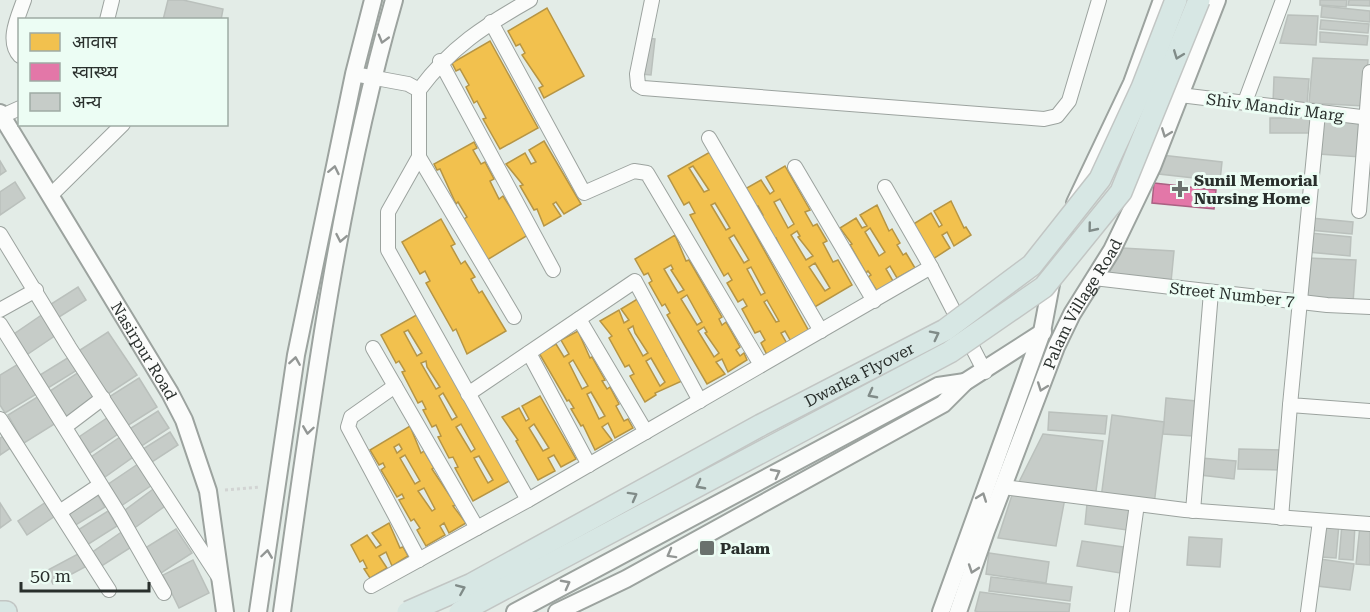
<svg xmlns="http://www.w3.org/2000/svg" width="1370" height="612" font-family="'Roboto Serif','Noto Sans Devanagari',serif">
  <style>
    .homes { fill: #f2c14e; stroke: #b69544; stroke-width: 1.5; fill-rule: evenodd }
    .health { fill: #e377a8; stroke: #ab6183; stroke-width: 1.5 }
    .building { fill: #c6ccc8; stroke: #bac0bc; stroke-width: 1.5 }
    .lines { fill: none; stroke-linecap: round; stroke-linejoin: round }
    .minor-casing { stroke: #9ca39f; stroke-width: 16 }
    .tertiary-casing { stroke: #9ca39f; stroke-width: 20 }
    .primary-casing { stroke: #c2c6c4; stroke-width: 24 }
    .path { stroke: #d2d4d3; stroke-width: 3; stroke-dasharray: 3 3; stroke-linecap: butt }
    .minor { stroke: #fbfcfb; stroke-width: 14 }
    .tertiary { stroke: #fbfcfb; stroke-width: 16 }
    .primary { stroke: #d7e7e4; stroke-width: 21 }
    .primary-bridge-casing { stroke: #c2c6c4; stroke-width: 24; stroke-linecap: butt }
    .primary-bridge { stroke: #d7e7e4; stroke-width: 21 }
    .oneway { stroke: #929694 }
    .oneway2 { stroke: #808b88 }
    .poi-dot { fill: #6a716d; stroke: #ecfdf4; stroke-width: 2 }
    .labels { text-anchor: middle; stroke-width: 6; stroke-linejoin: round; paint-order: stroke }
    .street-label { font-size: 16px; fill: #292f2c; stroke: #ecfdf4 }
    .poi-label { font-size: 16px; font-weight: bold; fill: #292f2c; stroke: #ecfdf4; text-anchor: start }
  </style>
  <rect width="100%" height="100%" fill="#e3ece7"/>
  <g class="homes">
    <path d="M 547,8 L 584,76 L 544,98 L 539,88 L 543,86 L 522,55 L 525,53 L 520,44 L 516,46 L 508,31 Z"/>
    <path d="M 490,41 L 538,128 L 500,149 L 483,119 L 486,118 L 477,101 L 474,103 L 466,87 L 469,85 L 460,69 L 456,71 L 452,63 Z"/>
    <path d="M 544,141 L 581,204 L 564,214 L 556,202 L 553,204 L 561,216 L 544,226 L 537,209 L 534,210 L 520,186 L 523,185 L 506,164 L 525,153 L 531,164 L 536,162 L 529,150 Z"/>
    <path d="M 474,142 L 477,148 L 473,150 L 481,164 L 485,162 L 494,179 L 490,181 L 499,199 L 503,196 L 528,235 L 487,260 L 464,219 L 467,217 L 458,202 L 456,204 L 440,169 L 437,170 L 434,164 Z"/>
    <path d="M 710,152 L 811,335 L 793,345 L 785,331 L 781,333 L 789,347 L 769,359 L 761,343 L 765,340 L 760,331 L 755,333 L 742,309 L 747,306 L 743,299 L 738,302 L 727,283 L 732,280 L 728,273 L 724,276 L 690,215 L 695,213 L 689,202 L 684,205 L 668,176 ZM 693,166 L 709,190 L 704,192 L 689,168 ZM 715,203 L 730,228 L 726,230 L 711,205 ZM 734,235 L 749,260 L 744,263 L 729,238 ZM 751,267 L 765,293 L 761,295 L 747,269 ZM 767,300 L 779,321 L 776,322 L 764,302 Z"/>
    <path d="M 785,166 L 810,210 L 805,212 L 813,226 L 817,224 L 827,241 L 823,243 L 833,262 L 838,260 L 852,285 L 813,308 L 810,304 L 812,302 L 807,293 L 805,294 L 790,263 L 788,264 L 776,238 L 773,239 L 761,217 L 763,215 L 758,206 L 755,207 L 745,189 L 761,180 L 770,194 L 774,191 L 766,177 ZM 780,199 L 794,224 L 788,228 L 774,202 ZM 797,231 L 800,236 L 798,237 L 813,256 L 806,260 L 791,235 ZM 815,263 L 830,288 L 825,291 L 809,267 Z"/>
    <path d="M 951,201 L 964,228 L 966,227 L 971,235 L 954,246 L 947,232 L 942,235 L 950,248 L 933,259 L 912,225 L 931,213 L 939,227 L 942,225 L 934,211 Z"/>
    <path d="M 877,205 L 889,231 L 892,229 L 900,243 L 897,245 L 903,255 L 906,253 L 915,268 L 897,278 L 890,266 L 886,269 L 893,281 L 877,291 L 868,277 L 871,275 L 868,271 L 866,273 L 850,245 L 852,244 L 840,228 L 856,218 L 862,228 L 867,226 L 860,215 ZM 870,228 L 885,252 L 879,256 L 865,232 Z"/>
    <path d="M 441,219 L 455,244 L 451,246 L 461,264 L 465,261 L 475,277 L 471,279 L 479,293 L 482,291 L 506,331 L 467,354 L 456,329 L 453,331 L 426,283 L 430,281 L 425,271 L 420,274 L 402,242 Z"/>
    <path d="M 675,235 L 686,261 L 689,260 L 722,317 L 719,319 L 722,325 L 726,322 L 740,347 L 736,350 L 740,356 L 744,353 L 747,360 L 728,372 L 722,359 L 716,362 L 725,374 L 707,384 L 667,315 L 670,313 L 665,304 L 662,306 L 649,283 L 652,281 L 648,273 L 644,275 L 635,259 ZM 671,265 L 673,269 L 671,270 L 684,290 L 678,293 L 664,269 ZM 687,295 L 702,322 L 697,325 L 681,299 ZM 704,327 L 707,332 L 705,333 L 719,353 L 714,357 L 698,331 Z"/>
    <path d="M 639,298 L 666,347 L 663,348 L 667,356 L 670,354 L 678,368 L 675,369 L 682,381 L 655,393 L 656,395 L 645,402 L 630,376 L 634,374 L 629,365 L 625,367 L 609,338 L 612,336 L 600,321 L 619,310 L 624,323 L 629,320 L 621,309 ZM 633,326 L 635,333 L 648,353 L 643,356 L 628,329 ZM 651,358 L 665,382 L 660,386 L 646,361 Z"/>
    <path d="M 420,313 L 513,479 L 473,501 L 455,468 L 458,467 L 453,457 L 449,458 L 438,437 L 441,436 L 436,425 L 432,427 L 423,410 L 426,409 L 422,401 L 418,403 L 402,372 L 405,371 L 399,361 L 396,363 L 381,335 ZM 408,330 L 422,353 L 417,356 L 404,332 ZM 426,361 L 427,367 L 440,387 L 436,389 L 421,363 ZM 443,393 L 457,417 L 452,420 L 439,396 ZM 461,424 L 475,449 L 471,452 L 456,427 ZM 479,456 L 493,480 L 488,483 L 474,458 Z"/>
    <path d="M 578,331 L 590,358 L 592,357 L 605,380 L 602,381 L 607,389 L 610,387 L 619,404 L 616,406 L 624,421 L 628,419 L 633,428 L 615,438 L 608,423 L 602,427 L 612,440 L 595,450 L 583,425 L 581,426 L 571,409 L 574,408 L 569,400 L 567,401 L 539,353 L 556,344 L 564,357 L 569,354 L 561,340 ZM 573,360 L 588,386 L 582,389 L 569,363 ZM 591,392 L 605,416 L 599,419 L 587,394 Z"/>
    <path d="M 540,396 L 576,459 L 561,467 L 554,455 L 548,458 L 555,471 L 538,480 L 516,441 L 518,440 L 502,417 L 519,408 L 526,421 L 529,419 L 522,406 ZM 534,424 L 549,448 L 543,451 L 529,428 Z"/>
    <path d="M 410,426 L 421,453 L 424,451 L 434,468 L 432,469 L 456,505 L 453,506 L 466,523 L 449,533 L 444,523 L 440,526 L 445,535 L 426,546 L 417,530 L 420,528 L 414,519 L 411,521 L 399,500 L 404,498 L 402,494 L 397,497 L 381,470 L 385,467 L 383,463 L 379,465 L 370,450 ZM 399,444 L 402,449 L 397,453 L 394,447 ZM 405,455 L 420,481 L 415,484 L 400,458 ZM 424,488 L 435,509 L 432,511 L 418,491 Z"/>
    <path d="M 389,523 L 400,548 L 403,547 L 408,556 L 392,566 L 386,552 L 379,556 L 387,568 L 370,578 L 364,569 L 367,568 L 363,560 L 360,562 L 351,545 L 367,535 L 376,548 L 381,545 L 372,533 Z"/>
  </g>
  <path class="health" d="M 1154,183 L 1216,190 L 1214,209 L 1152,203 Z"/>
  <g class="building">
    <path d="M 168,0 L 183,0 L 223,9 L 221,20 L 163,20 Z"/>
    <path d="M 1320,0 L 1347,0 L 1346,7 L 1320,5 Z"/>
    <path d="M 1349,0 L 1370,0 L 1370,6 L 1348,5 Z"/>
    <path d="M 1322,6 L 1370,11 L 1370,22 L 1321,17 Z"/>
    <path d="M 1288,15 L 1318,16 L 1316,45 L 1280,43 Z"/>
    <path d="M 1321,20 L 1369,24 L 1368,33 L 1320,29 Z"/>
    <path d="M 1320,32 L 1368,36 L 1367,45 L 1320,42 Z"/>
    <path d="M 645,38 L 655,39 L 651,75 L 641,74 Z"/>
    <path d="M 1313,58 L 1368,60 L 1364,106 L 1309,103 Z"/>
    <path d="M 1274,77 L 1309,79 L 1307,105 L 1273,103 Z"/>
    <rect x="1270" y="118" width="42" height="15"/>
    <path d="M 1321,118 L 1364,121 L 1361,157 L 1319,154 Z"/>
    <path d="M 1161,155 L 1222,162 L 1220,181 L 1159,174 Z"/>
    <path d="M 0,161 L 6,171 L 0,175 Z"/>
    <path d="M 15,182 L 25,198 L 0,215 L 0,192 Z"/>
    <path d="M 1311,218 L 1353,222 L 1352,234 L 1309,230 Z"/>
    <path d="M 1310,233 L 1351,237 L 1350,256 L 1308,252 Z"/>
    <path d="M 1122,248 L 1174,251 L 1171,282 L 1106,277 Z"/>
    <path d="M 1308,258 L 1356,260 L 1353,303 L 1306,300 Z"/>
    <path d="M 78,287 L 86,300 L 56,319 L 48,306 Z"/>
    <path d="M 46,312 L 59,333 L 25,356 L 11,336 Z"/>
    <path d="M 108,332 L 137,375 L 105,396 L 77,352 Z"/>
    <path d="M 74,354 L 82,367 L 48,388 L 40,375 Z"/>
    <path d="M 20,363 L 38,393 L 5,413 L 0,405 L 0,375 Z"/>
    <path d="M 82,370 L 99,396 L 67,417 L 50,391 Z"/>
    <path d="M 139,378 L 157,407 L 127,426 L 109,397 Z"/>
    <path d="M 39,396 L 56,423 L 24,443 L 8,415 Z"/>
    <path d="M 1166,398 L 1196,401 L 1193,436 L 1163,434 Z"/>
    <path d="M 158,411 L 169,428 L 140,447 L 128,430 Z"/>
    <path d="M 1049,412 L 1107,416 L 1105,434 L 1048,430 Z"/>
    <path d="M 1112,415 L 1164,422 L 1154,505 L 1101,498 Z"/>
    <path d="M 107,418 L 118,434 L 90,453 L 79,437 Z"/>
    <path d="M 170,432 L 178,445 L 152,462 L 143,449 Z"/>
    <path d="M 1043,434 L 1103,441 L 1095,498 L 1016,488 Z"/>
    <path d="M 5,435 L 12,447 L 0,455 L 0,438 Z"/>
    <path d="M 123,435 L 136,455 L 105,477 L 91,457 Z"/>
    <path d="M 1239,449 L 1285,450 L 1284,470 L 1238,469 Z"/>
    <path d="M 1201,458 L 1236,461 L 1234,479 L 1200,475 Z"/>
    <path d="M 138,464 L 152,485 L 121,506 L 107,485 Z"/>
    <path d="M 156,487 L 168,504 L 133,529 L 121,513 Z"/>
    <path d="M 96,492 L 105,507 L 74,526 L 64,511 Z"/>
    <path d="M 1013,492 L 1065,498 L 1056,546 L 998,538 Z"/>
    <path d="M 46,502 L 55,516 L 27,535 L 18,521 Z"/>
    <path d="M 0,503 L 11,520 L 0,528 Z"/>
    <path d="M 1087,504 L 1130,509 L 1127,530 L 1085,524 Z"/>
    <path d="M 108,511 L 117,526 L 87,545 L 78,530 Z"/>
    <path d="M 1324,523 L 1339,524 L 1336,558 L 1321,557 Z"/>
    <path d="M 1342,524 L 1355,525 L 1353,560 L 1339,559 Z"/>
    <path d="M 1360,526 L 1370,528 L 1370,565 L 1356,564 Z"/>
    <path d="M 176,529 L 192,553 L 158,575 L 142,550 Z"/>
    <path d="M 123,531 L 133,546 L 100,567 L 91,553 Z"/>
    <path d="M 1189,537 L 1222,539 L 1220,567 L 1187,565 Z"/>
    <path d="M 1082,541 L 1123,547 L 1120,573 L 1077,566 Z"/>
    <path d="M 989,553 L 1049,562 L 1046,583 L 986,574 Z"/>
    <path d="M 78,554 L 85,567 L 53,584 L 46,571 Z"/>
    <path d="M 1320,559 L 1354,564 L 1350,590 L 1317,586 Z"/>
    <path d="M 193,560 L 209,593 L 179,608 L 163,575 Z"/>
    <path d="M 991,577 L 1072,587 L 1070,601 L 989,591 Z"/>
    <path d="M 980,592 L 1070,604 L 1069,612 L 978,612 L 975,611 Z"/>
  </g>
  <g class="lines">
    <g class="minor-casing">
      <g id="minor">
        <path d="M 652,0 L 637,74 L 638,85 L 643,88 L 1044,119 L 1057,116 L 1069,101 L 1099,0"/>
        <path d="M 107,20 L 112,0"/>
        <path d="M 491,22 L 584,193 L 634,171 L 647,173 L 761,365"/>
        <path d="M 20,56 C 6,41 18,17 24,0"/>
        <path d="M 440,61 L 553,270"/>
        <path d="M 354,74 L 408,84 L 419,90 L 419,157 L 388,212 L 388,250 L 528,500"/>
        <path d="M 419,90 C 451,47 484,26 530,0"/>
        <path d="M 1180,95 L 1370,118"/>
        <path d="M 1245,102 L 1283,0"/>
        <path d="M 1318,113 L 1290,405 L 1370,411"/>
        <path d="M 2,116 L 20,108"/>
        <path d="M 709,138 L 821,331"/>
        <path d="M 419,157 L 514,317"/>
        <path d="M 795,167 L 874,301"/>
        <path d="M 885,187 L 931,267 L 985,372"/>
        <path d="M 50,196 L 123,124"/>
        <path d="M 1359,211 L 1370,72"/>
        <path d="M 0,234 L 69,347 L 220,579"/>
        <path d="M 1094,278 L 1327,305 L 1370,307"/>
        <path d="M 0,310 L 36,290"/>
        <path d="M 579,319 L 646,432"/>
        <path d="M 0,324 L 119,514 L 164,593"/>
        <path d="M 373,348 L 477,528"/>
        <path d="M 529,353 L 589,465"/>
        <path d="M 395,386 L 351,417 L 348,427 L 419,560"/>
        <path d="M 468,394 L 635,281 L 700,401"/>
        <path d="M 0,419 L 109,590"/>
        <path d="M 66,426 L 103,398"/>
        <path d="M 1003,487 L 1185,510 L 1370,524"/>
        <path d="M 61,511 L 100,485"/>
        <path d="M 1193,511 L 1211,292"/>
        <path d="M 1281,518 L 1290,405"/>
        <path d="M 371,586 L 528,500 L 931,267"/>
        <path d="M 1122,612 L 1137,504"/>
        <path d="M 1308,612 L 1320,521"/>
      </g>
    </g>
    <g class="tertiary-casing">
      <g id="tertiary">
        <path id="s1" d="M 0,113 L 170,393 L 184,420 L 208,491 L 225,612"/>
        <path d="M 1075,203 L 1132,83 L 1162,0"/>
        <path d="M 258,612 L 296,355 L 354,74 L 373,0"/>
        <path d="M 282,612 C 311,407 337,199 394,0"/>
        <path d="M 515,612 L 938,386 L 965,382"/>
        <path d="M 557,612 L 626,579 L 943,404 L 965,382 L 1043,332"/>
        <path d="M 941,612 L 1042,332 L 1059,242 L 1064,230"/>
        <path id="s2" d="M 958,612 L 986,531 L 1056,347 L 1072,314 L 1112,250 L 1152,167 L 1217,0"/>
      </g>
    </g>
    <g class="primary-casing">
      <path id="primary" d="M 0,612 L 6,612"/>
    </g>
    <path class="path" d="M 225,490 L 260,487"/>
    <use href="#minor" class="minor"/>
    <use href="#tertiary" class="tertiary"/>
    <use href="#primary" class="primary"/>
    <g class="primary-bridge-casing">
      <g id="primary-bridge">
        <path id="s3" d="M 408,612 L 472,584 L 761,425 L 945,330 L 1032,265 L 1100,179 L 1142,88 L 1176,0"/>
        <path d="M 460,612 L 950,352 L 1044,287 L 1121,192 L 1199,0"/>
      </g>
    </g>
    <use href="#primary-bridge" class="primary-bridge"/>
  </g>
  <defs><path id="oneway-chevron" d="M-2-3.5L2.5 0L-2 3.5" fill="none" stroke-width="1.6" stroke-linecap="round" stroke-linejoin="round" transform="scale(1.5)"/></defs>
  <g class="oneway">
    <use href="#oneway-chevron" transform="translate(383 39) rotate(106)"/>
    <use href="#oneway-chevron" transform="translate(1166 133) rotate(111)"/>
    <use href="#oneway-chevron" transform="translate(334 170) rotate(-78)"/>
    <use href="#oneway-chevron" transform="translate(341 238) rotate(101)"/>
    <use href="#oneway-chevron" transform="translate(295 361) rotate(-81)"/>
    <use href="#oneway-chevron" transform="translate(1042 387) rotate(110)"/>
    <use href="#oneway-chevron" transform="translate(308 430) rotate(98)"/>
    <use href="#oneway-chevron" transform="translate(776 473) rotate(-28)"/>
    <use href="#oneway-chevron" transform="translate(982 497) rotate(-70)"/>
    <use href="#oneway-chevron" transform="translate(267 554) rotate(-82)"/>
    <use href="#oneway-chevron" transform="translate(671 554) rotate(151)"/>
    <use href="#oneway-chevron" transform="translate(973 569) rotate(109)"/>
    <use href="#oneway-chevron" transform="translate(566 584) rotate(-28)"/>
  </g>
  <g class="oneway2">
    <use href="#oneway-chevron" transform="translate(1178 55) rotate(111)"/>
    <use href="#oneway-chevron" transform="translate(1092 228) rotate(129)"/>
    <use href="#oneway-chevron" transform="translate(935 335) rotate(-27)"/>
    <use href="#oneway-chevron" transform="translate(872 394) rotate(152)"/>
    <use href="#oneway-chevron" transform="translate(700 485) rotate(152)"/>
    <use href="#oneway-chevron" transform="translate(633 496) rotate(-29)"/>
    <use href="#oneway-chevron" transform="translate(461 589) rotate(-23)"/>
  </g>
  <g class="poi-dot">
    <path d="M1177 180h6v6h6v6h-6v6h-6v-6h-6v-6h6z"/>
    <rect x="699" y="540" width="16" height="16" rx="3"/>
  </g>
  <g class="labels">
    <g class="street-label">
      <text transform="translate(1275 107) rotate(7)" y="6">Shiv Mandir Marg</text>
      <text transform="translate(1232 294) rotate(6)" y="6">Street Number 7</text>
      <text dy="6" stroke="none"><textPath href="#s2" startOffset="333">Palam Village Road</textPath></text>
      <text dy="6" stroke="none"><textPath href="#s1" startOffset="278">Nasirpur Road</textPath></text>
      <text dy="6" stroke="none"><textPath href="#s3" startOffset="510">Dwarka Flyover</textPath></text>
    </g>
    <g class="poi-label">
      <text x="1194" y="186">Sunil Memorial<tspan x="1194" dy="18">Nursing Home</tspan></text>
      <text x="720" y="554">Palam</text>
    </g>
  </g>
  <rect x="18" y="18" width="210" height="108" fill="#ecfdf4" stroke="#9eaba4" stroke-width="1.5"/>
  <rect x="30" y="33" width="30" height="18" fill="#f2c14e" stroke="#9eaba4" stroke-width="1.5"/>
  <text x="72" y="48" font-size="18" fill="#292f2c">आवास</text>
  <rect x="30" y="63" width="30" height="18" fill="#e377a8" stroke="#9eaba4" stroke-width="1.5"/>
  <text x="72" y="78" font-size="18" fill="#292f2c">स्वास्थ्य</text>
  <rect x="30" y="93" width="30" height="18" fill="#c6ccc8" stroke="#9eaba4" stroke-width="1.5"/>
  <text x="72" y="108" font-size="18" fill="#292f2c">अन्य</text>
  <path d="M21 582v9h128v-9" fill="none" stroke="#292f2c" stroke-width="3"/>
  <text x="30" y="582" font-size="18" fill="#292f2c" stroke="#ecfdf4" stroke-width="4.5" paint-order="stroke">50 m</text>
</svg>
